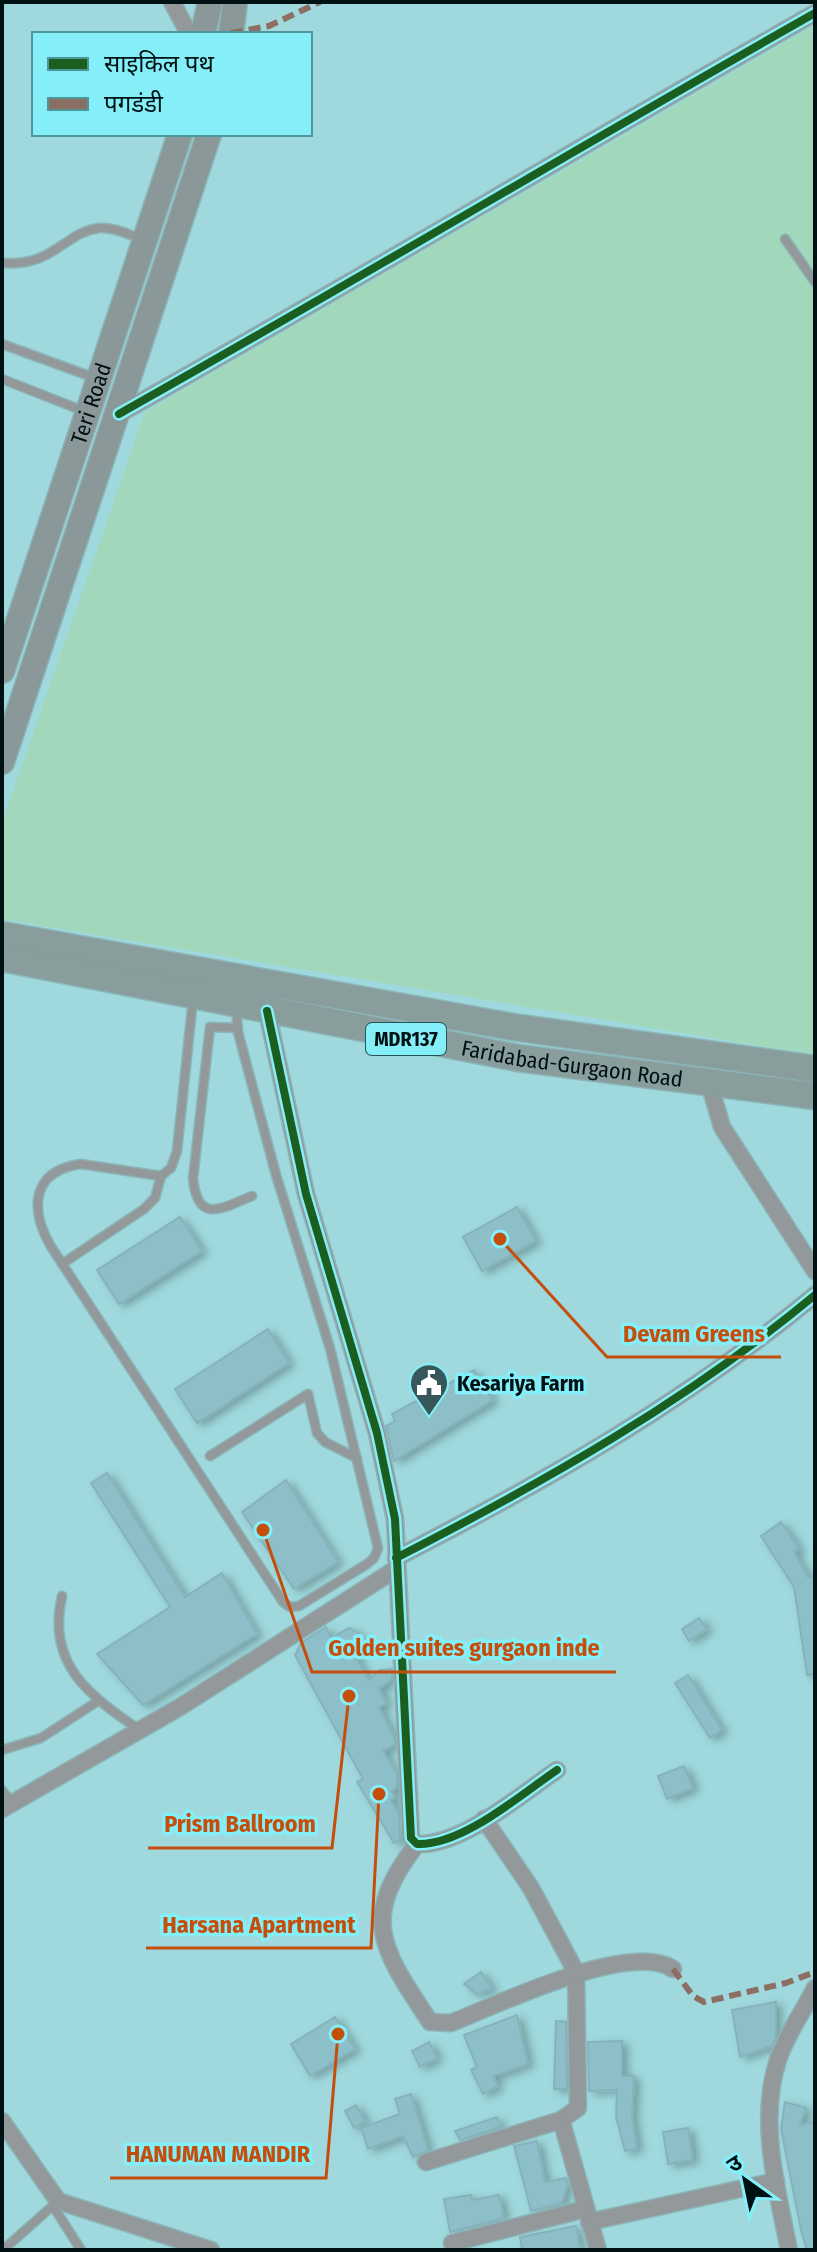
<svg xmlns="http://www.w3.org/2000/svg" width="817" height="2252" font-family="'Fira Sans Condensed','Noto Sans Devanagari',sans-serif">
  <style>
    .green { fill: #a1d8bb }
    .building { fill: #8dbfc9; stroke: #86b2ba; stroke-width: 2; filter: url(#shadow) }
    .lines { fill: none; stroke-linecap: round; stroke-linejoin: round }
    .lane-casing { stroke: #8bb5b8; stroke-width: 11 }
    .street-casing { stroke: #8bb5b8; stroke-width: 19 }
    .secondary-casing { stroke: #8bb5b8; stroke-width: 27 }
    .primary-casing { stroke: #8bb5b8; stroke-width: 29 }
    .lane { stroke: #93999a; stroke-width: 8 }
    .street { stroke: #93999a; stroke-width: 16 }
    .secondary { stroke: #8b989a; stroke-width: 24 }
    .primary { stroke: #899d9d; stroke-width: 26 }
    .quiet { stroke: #8d6e63; stroke-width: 6; stroke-dasharray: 12 6; stroke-linecap: butt }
    .cycleway-casing { stroke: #84eff8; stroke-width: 13 }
    .cycleway { stroke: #1b5e20; stroke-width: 8 }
    .labels { text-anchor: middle; stroke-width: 7; stroke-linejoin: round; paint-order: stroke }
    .shield { fill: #84eff8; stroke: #285458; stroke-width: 2 }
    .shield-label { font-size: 20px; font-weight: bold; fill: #001113 }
    .street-label { font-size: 22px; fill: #001113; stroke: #84eff8 }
    .poi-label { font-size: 22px; font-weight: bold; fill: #001113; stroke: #84eff8; text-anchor: start }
    .leader { fill: none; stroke: #c54e0d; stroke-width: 3 }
    .callout-dot { fill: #c54e0d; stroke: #84eff8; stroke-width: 3 }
    .callout-label { font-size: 24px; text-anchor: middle; font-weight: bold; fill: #c54e0d; stroke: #84eff8; stroke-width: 7; stroke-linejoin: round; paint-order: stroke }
  </style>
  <defs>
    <filter id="shadow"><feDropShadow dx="5.5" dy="3" stdDeviation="4" flood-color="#0004"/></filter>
  </defs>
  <rect width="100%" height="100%" fill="#9fd9dd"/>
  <path class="green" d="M 815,25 L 815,1055 L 2,919 L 2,823 L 145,412 Z"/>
  <g class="building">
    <path d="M 517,1207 L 536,1241 L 482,1271 L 463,1237 Z"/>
    <path d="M 180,1217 L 202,1251 L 119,1304 L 97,1270 Z"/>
    <path d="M 268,1329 L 289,1363 L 197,1423 L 175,1389 Z"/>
    <path d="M 474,1370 L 493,1400 L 394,1461 L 386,1426 L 395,1421 L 392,1414 Z"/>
    <path d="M 107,1473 L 185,1597 L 222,1573 L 257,1634 L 143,1705 L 97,1654 L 170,1607 L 91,1483 Z"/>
    <path d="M 286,1480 L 338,1562 L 294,1589 L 242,1512 Z"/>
    <path d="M 781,1522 L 799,1548 L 794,1552 L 808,1577 L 815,1577 L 815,1674 L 807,1675 L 794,1587 L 761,1536 Z"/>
    <path d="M 699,1618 L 707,1629 L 689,1641 L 682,1629 Z"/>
    <path d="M 326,1627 L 331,1638 L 349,1628 L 358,1633 L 363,1642 L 355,1656 L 369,1680 L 380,1670 L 392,1669 L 392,1679 L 379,1689 L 387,1703 L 379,1707 L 395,1739 L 395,1744 L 383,1751 L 397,1774 L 397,1787 L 392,1791 L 395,1797 L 391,1800 L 399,1814 L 400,1840 L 394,1843 L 357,1782 L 363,1779 L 295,1655 L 301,1643 Z"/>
    <path d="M 688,1675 L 722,1730 L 710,1738 L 675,1683 Z"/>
    <path d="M 684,1766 L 693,1788 L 667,1799 L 658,1776 Z"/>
    <path d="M 481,1972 L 492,1989 L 476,1994 L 464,1984 Z"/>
    <path d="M 776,2002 L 776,2036 L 772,2046 L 740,2057 L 732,2010 Z"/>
    <path d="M 517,2015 L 528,2064 L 493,2076 L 498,2086 L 483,2094 L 471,2070 L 477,2067 L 464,2035 Z"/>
    <path d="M 335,2017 L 355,2049 L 310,2076 L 291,2044 Z"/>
    <path d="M 556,2021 L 566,2022 L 567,2089 L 554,2089 Z"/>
    <path d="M 622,2041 L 622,2076 L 634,2076 L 632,2117 L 637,2149 L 625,2151 L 616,2117 L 617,2090 L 589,2091 L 588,2042 Z"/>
    <path d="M 429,2042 L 437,2058 L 420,2067 L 412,2051 Z"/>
    <path d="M 411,2094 L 428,2150 L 413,2157 L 403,2136 L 368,2149 L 361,2128 L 400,2114 L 395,2099 Z"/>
    <path d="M 785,2102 L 806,2108 L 800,2125 L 815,2122 L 815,2250 L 807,2250 L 801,2230 L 781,2129 Z"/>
    <path d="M 356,2105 L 365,2121 L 354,2128 L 345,2111 Z"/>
    <path d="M 497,2117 L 500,2127 L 460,2140 L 455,2131 Z"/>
    <path d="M 688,2128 L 693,2160 L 668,2164 L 663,2132 Z"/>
    <path d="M 537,2141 L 545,2182 L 566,2178 L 568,2183 L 562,2203 L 531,2211 L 514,2146 Z"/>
    <path d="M 471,2195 L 472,2200 L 499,2195 L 504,2218 L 450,2232 L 444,2199 Z"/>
    <path d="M 576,2226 L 580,2250 L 522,2250 L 520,2237 Z"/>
  </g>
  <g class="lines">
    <g class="lane-casing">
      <g id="lane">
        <path d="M 785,239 L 815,282"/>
        <path d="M 2,263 C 55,267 65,231 100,228 C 115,227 129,235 142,239"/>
        <path d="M 2,344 L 95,378"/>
        <path d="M 2,379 L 86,412"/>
        <path d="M 193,999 L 177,1151 L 171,1168 L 161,1176 L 81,1164 C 31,1171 30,1209 50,1245 L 283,1602 L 290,1607 L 299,1606 L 367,1564 L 374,1558 L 378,1548 L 330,1348 L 276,1175 L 238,1032 L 236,1007"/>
        <path d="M 238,1028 L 210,1027 L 193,1179 C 198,1225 222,1208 252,1196"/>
        <path d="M 62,1264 L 144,1209 L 155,1198 L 161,1176"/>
        <path d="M 210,1456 L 308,1394 L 317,1433 L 325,1442 L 357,1458"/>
        <path d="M 62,1596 C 46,1665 90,1696 141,1731"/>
        <path d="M 2,1750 L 41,1738 L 98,1701"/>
        <path d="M 2,1790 L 12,1803"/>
        <path d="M 53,2206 L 81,2250"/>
        <path d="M 3,2250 L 58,2201"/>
      </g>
    </g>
    <g class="street-casing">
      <g id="street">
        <path d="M 172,2 L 189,34"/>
        <path d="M 119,414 C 352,283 582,145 815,13"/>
        <path d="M 267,1011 L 306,1194 L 377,1433 L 395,1519 L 411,1838 L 417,1844 C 462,1846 520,1795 557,1770"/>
        <path d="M 709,1083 L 722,1127 L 815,1271"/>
        <path d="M 396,1558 C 544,1482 686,1402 815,1295"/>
        <path d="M 2,1809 L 180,1707 L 396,1569"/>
        <path d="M 484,1819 L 531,1888 L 576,1972 L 578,2108 L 561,2120 L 562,2123 L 598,2250"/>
        <path d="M 417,1844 C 358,1920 383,1950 430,2022 L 451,2023 C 497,2005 630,1940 673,1969"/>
        <path d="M 2,2121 L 58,2201 L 211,2250"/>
        <path d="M 426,2162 L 561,2120"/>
        <path d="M 589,2222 L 776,2181"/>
        <path d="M 452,2243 L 585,2209"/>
        <path d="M 789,2250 C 777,2189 758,2121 778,2060 C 786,2035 803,2012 815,1988"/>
      </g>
    </g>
    <g class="secondary-casing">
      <g id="secondary">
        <path d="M 203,34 L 210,2"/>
        <path d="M 231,34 L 235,2"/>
        <path id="s1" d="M 2,671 L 180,134"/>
        <path d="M 2,762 L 209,134"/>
      </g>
    </g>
    <g class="primary-casing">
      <g id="primary">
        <path d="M 2,935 L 513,1027 L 815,1069"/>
        <path id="s2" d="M 2,958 L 518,1058 L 815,1096"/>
      </g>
    </g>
    <use href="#lane" class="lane"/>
    <use href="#street" class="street"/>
    <use href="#secondary" class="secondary"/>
    <use href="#primary" class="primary"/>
    <g class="quiet">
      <path d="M 231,33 L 269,26 L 320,2"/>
      <path d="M 673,1969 L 693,1996 L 704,2002 L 786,1983 L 815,1972"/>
    </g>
    <g class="cycleway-casing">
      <g id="cycleway">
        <path d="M 119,414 C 352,283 582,145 815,13"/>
        <path d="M 267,1011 L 306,1194 L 377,1433 L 395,1519 L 411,1838 L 417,1844 C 462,1846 520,1795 557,1770"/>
        <path d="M 396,1558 C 544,1482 686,1402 815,1295"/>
      </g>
    </g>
    <use href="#cycleway" class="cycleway"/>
  </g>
  <defs>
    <g id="civic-pin" transform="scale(2)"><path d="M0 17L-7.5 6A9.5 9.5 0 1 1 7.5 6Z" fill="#38575a" stroke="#84eff8"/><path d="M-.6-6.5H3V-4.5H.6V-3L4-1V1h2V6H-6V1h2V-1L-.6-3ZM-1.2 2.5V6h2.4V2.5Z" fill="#fff"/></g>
  </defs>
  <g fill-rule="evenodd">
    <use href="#civic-pin" x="429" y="1383"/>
  </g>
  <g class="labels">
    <rect class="shield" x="366" y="1023" width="80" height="32" rx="6"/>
    <g class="shield-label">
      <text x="406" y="1046">MDR137</text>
    </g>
    <g class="street-label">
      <text dy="8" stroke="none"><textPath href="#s1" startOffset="282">Teri Road</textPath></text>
      <text dy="8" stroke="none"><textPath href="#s2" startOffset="580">Faridabad-Gurgaon Road</textPath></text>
    </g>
    <g class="poi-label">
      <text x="457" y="1391">Kesariya Farm</text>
    </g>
  </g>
  <path class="leader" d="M500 1239L607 1357H781M263 1530L312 1672H616M349 1696L332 1848H148M379 1794L371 1948H146M338 2034L326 2178H110"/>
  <g class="callout-dot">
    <circle cx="500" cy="1239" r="8"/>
    <circle cx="263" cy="1530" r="8"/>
    <circle cx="349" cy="1696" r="8"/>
    <circle cx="379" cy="1794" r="8"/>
    <circle cx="338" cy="2034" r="8"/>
  </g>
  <g class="callout-label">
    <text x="694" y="1342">Devam Greens</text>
    <text x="464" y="1656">Golden suites gurgaon inde</text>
    <text x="240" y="1832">Prism Ballroom</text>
    <text x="259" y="1933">Harsana Apartment</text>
    <text x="218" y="2162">HANUMAN MANDIR</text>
  </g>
  <rect width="817" height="2252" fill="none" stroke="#001113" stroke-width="8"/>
  <rect x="32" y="32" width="280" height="104" fill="#84eff8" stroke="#4f969c" stroke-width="2"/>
  <rect x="48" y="58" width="40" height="12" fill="#1b5e20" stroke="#4f969c" stroke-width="2"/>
  <text x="104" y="72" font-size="24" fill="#001113">साइकिल पथ</text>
  <rect x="48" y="98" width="40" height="12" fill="#8d6e63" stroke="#4f969c" stroke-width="2"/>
  <text x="104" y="112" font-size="24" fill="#001113">पगडंडी</text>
  <g transform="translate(745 2180) rotate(327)" stroke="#84eff8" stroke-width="6" paint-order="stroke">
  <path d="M0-6L14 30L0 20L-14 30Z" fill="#001113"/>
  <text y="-12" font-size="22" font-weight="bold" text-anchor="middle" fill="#001113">उ</text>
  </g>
</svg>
